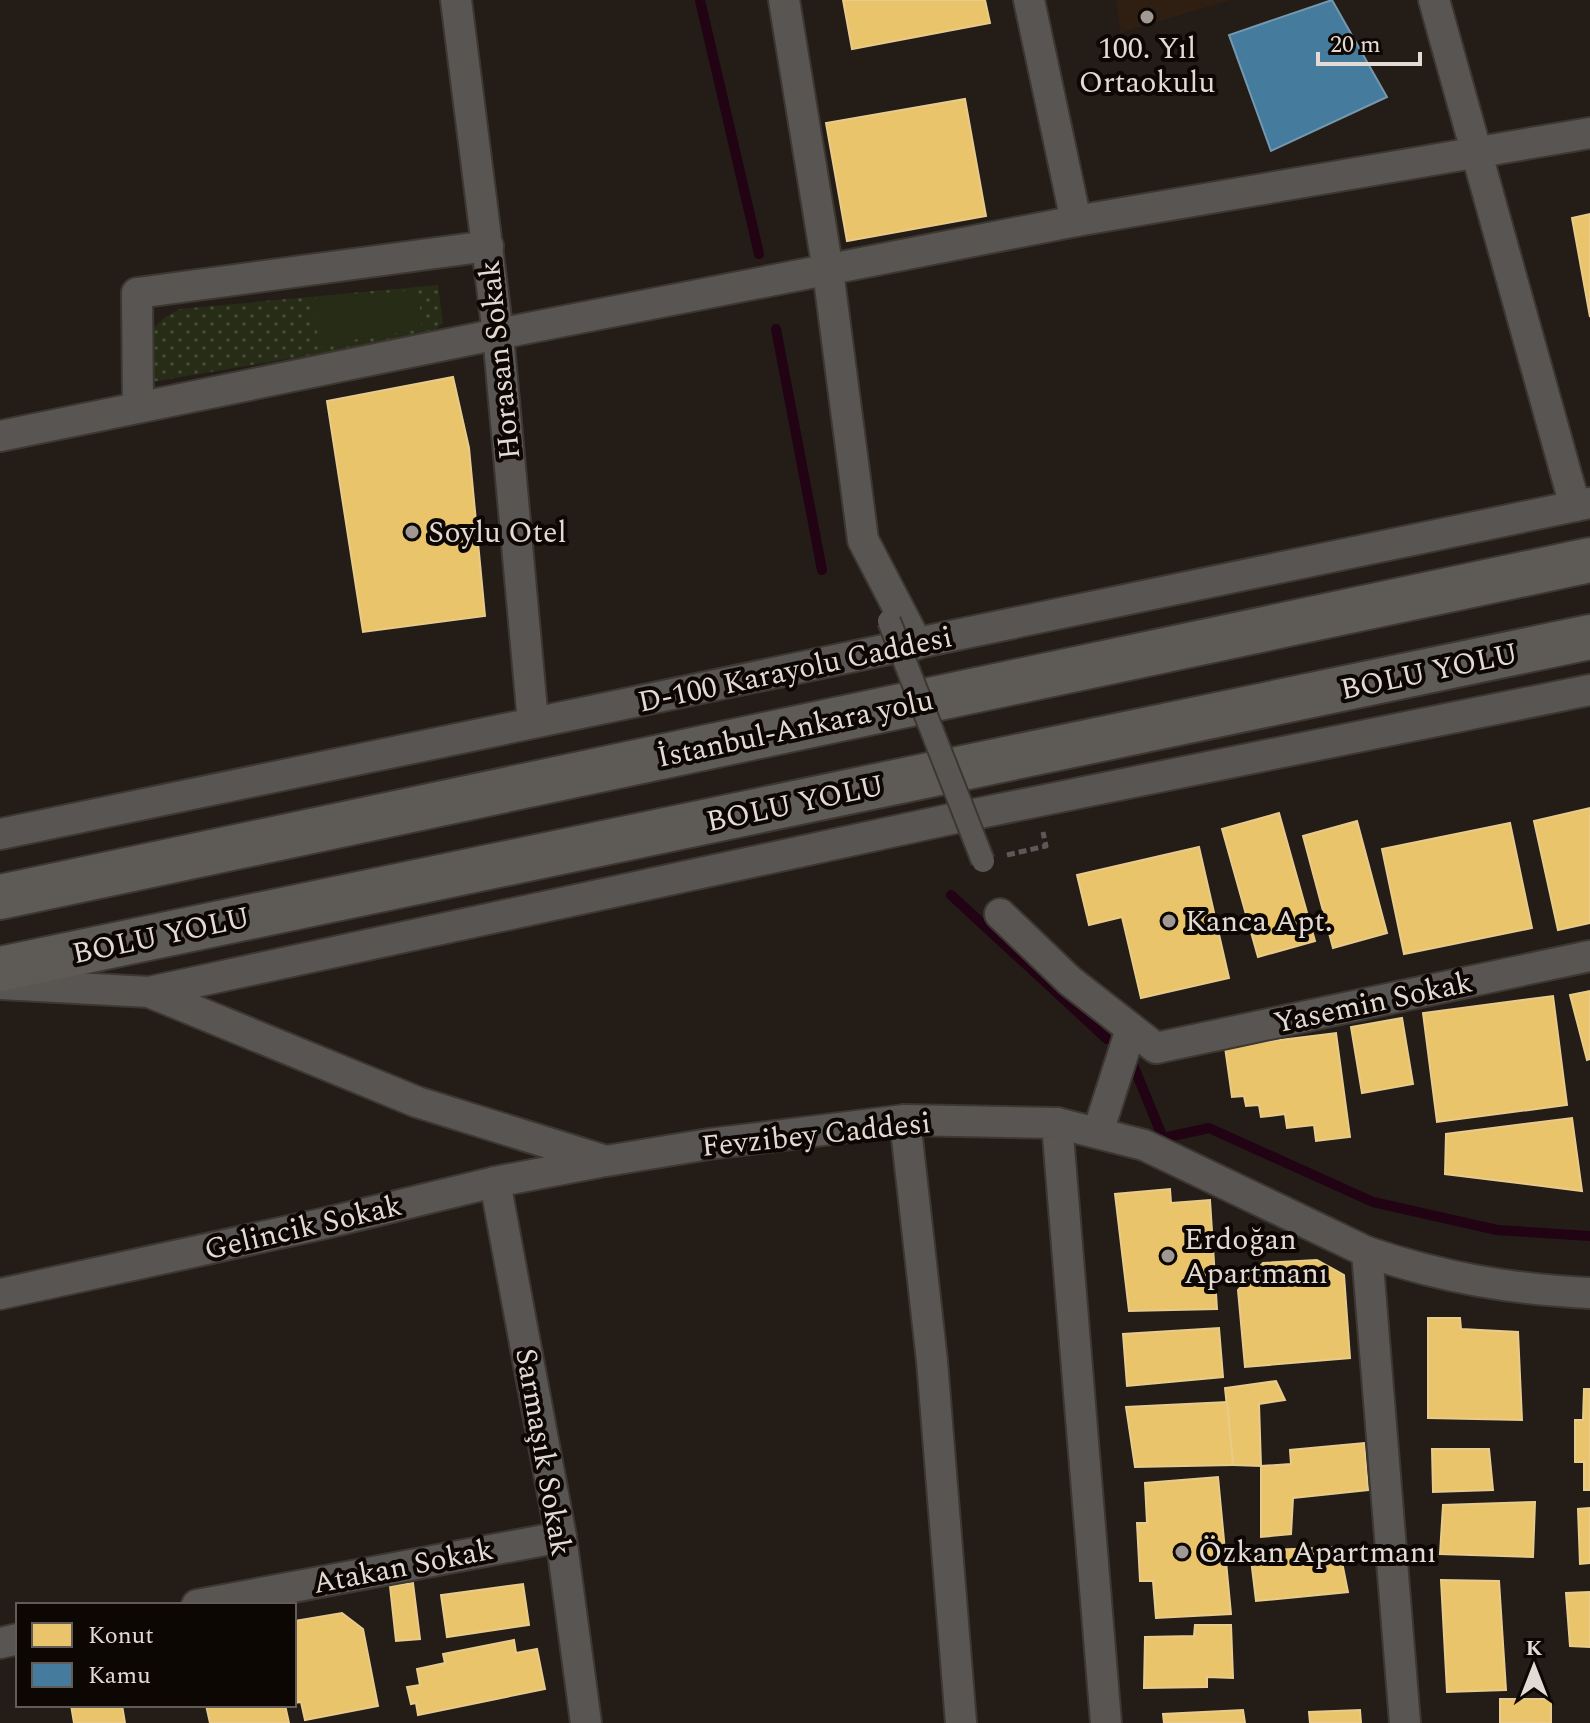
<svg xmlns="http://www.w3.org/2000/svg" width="1590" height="1723" font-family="Spectral,serif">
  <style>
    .built { fill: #2f1e12 }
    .park { fill: url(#park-dots) }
    .pitch { fill: #262c16 }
    .homes { fill: #e9c46a; stroke: #e8cb8a; stroke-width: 2 }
    .public { fill: #457b9d; stroke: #7598ae; stroke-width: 2 }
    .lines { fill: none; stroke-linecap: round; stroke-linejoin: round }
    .stream { stroke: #210314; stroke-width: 10 }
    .minor-casing { stroke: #3d3732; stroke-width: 34 }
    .trunk-casing { stroke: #3d3732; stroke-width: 48 }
    .path { stroke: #5c5857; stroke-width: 5; stroke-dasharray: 8 4; stroke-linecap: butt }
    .minor { stroke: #595553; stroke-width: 30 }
    .trunk { stroke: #5e5a56; stroke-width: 44 }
    .pedestrian-bridge-casing { stroke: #3d3732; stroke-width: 26; stroke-linecap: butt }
    .pedestrian-bridge { stroke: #595553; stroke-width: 22 }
    .poi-dot { fill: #a09892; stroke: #0d0704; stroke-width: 3 }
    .labels { text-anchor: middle; stroke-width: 8; stroke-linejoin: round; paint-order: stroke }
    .poi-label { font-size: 30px; fill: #e4dad4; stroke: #0d0704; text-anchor: start }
    .street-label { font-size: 30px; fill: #e4dad4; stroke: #0d0704 }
  </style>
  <defs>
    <pattern id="park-dots" width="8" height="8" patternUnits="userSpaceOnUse" patternTransform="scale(2)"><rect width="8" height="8" fill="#262c16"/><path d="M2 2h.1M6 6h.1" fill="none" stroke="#454a37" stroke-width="1.8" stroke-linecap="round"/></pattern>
  </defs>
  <rect width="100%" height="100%" fill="#231c17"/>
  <path class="built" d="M 1116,0 L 1231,0 L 1120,33 Z"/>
  <path class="park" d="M 438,285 L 443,323 L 429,335 L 152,382 L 151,331 L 164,318 L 180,309 Z"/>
  <path class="pitch" d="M 418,290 L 422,329 L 320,345 L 311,299 Z"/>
  <g class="homes">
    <path d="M 843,0 L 985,0 L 990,23 L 852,49 Z"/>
    <path d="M 965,99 L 986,216 L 847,241 L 826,123 Z"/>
    <path d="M 1590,214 L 1590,317 L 1572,218 Z"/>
    <path d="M 453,377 L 469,448 L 485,616 L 363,632 L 327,401 Z"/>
    <path d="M 1590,808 L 1590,923 L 1558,930 L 1534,821 Z"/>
    <path d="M 1279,813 L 1315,941 L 1258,957 L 1222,829 Z"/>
    <path d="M 1357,821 L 1387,933 L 1333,948 L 1303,836 Z"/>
    <path d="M 1510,823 L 1532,928 L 1404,954 L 1382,849 Z"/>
    <path d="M 1199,847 L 1229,978 L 1141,998 L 1122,917 L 1089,925 L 1077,875 Z"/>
    <path d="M 1590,991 L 1590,1059 L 1587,1060 L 1570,995 Z"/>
    <path d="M 1553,996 L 1567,1105 L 1437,1122 L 1423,1013 Z"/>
    <path d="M 1402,1018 L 1413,1084 L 1362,1093 L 1351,1027 Z"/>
    <path d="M 1336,1033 L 1350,1137 L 1316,1141 L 1314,1125 L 1287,1128 L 1285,1114 L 1261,1117 L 1259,1105 L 1246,1106 L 1244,1096 L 1232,1097 L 1225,1047 Z"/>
    <path d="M 1572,1118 L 1582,1191 L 1445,1174 L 1446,1134 Z"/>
    <path d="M 1170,1189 L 1171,1203 L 1210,1200 L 1217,1309 L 1129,1311 L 1115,1194 Z"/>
    <path d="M 1317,1260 L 1344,1275 L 1350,1358 L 1245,1367 L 1238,1290 L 1263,1263 Z"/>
    <path d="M 1428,1318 L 1460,1318 L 1461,1329 L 1518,1332 L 1522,1420 L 1428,1418 Z"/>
    <path d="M 1219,1328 L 1223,1377 L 1127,1386 L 1123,1334 Z"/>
    <path d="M 1276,1381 L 1285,1400 L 1259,1404 L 1261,1466 L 1233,1465 L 1225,1388 Z"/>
    <path d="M 1584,1389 L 1590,1389 L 1590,1490 L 1584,1490 L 1584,1462 L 1575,1462 L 1575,1420 L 1583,1420 Z"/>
    <path d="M 1227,1402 L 1233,1465 L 1135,1467 L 1126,1407 Z"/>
    <path d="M 1364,1443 L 1368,1490 L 1293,1498 L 1291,1534 L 1261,1537 L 1261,1466 L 1291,1464 L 1290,1450 Z"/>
    <path d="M 1432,1449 L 1489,1449 L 1493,1490 L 1433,1492 Z"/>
    <path d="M 1218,1477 L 1231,1614 L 1156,1618 L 1153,1581 L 1140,1581 L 1137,1523 L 1147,1523 L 1145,1483 Z"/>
    <path d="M 1535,1502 L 1533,1557 L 1440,1554 L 1443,1505 Z"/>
    <path d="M 1590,1508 L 1590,1563 L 1580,1564 L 1578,1509 Z"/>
    <path d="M 1339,1547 L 1348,1592 L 1256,1601 L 1250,1551 Z"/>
    <path d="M 1441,1580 L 1499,1581 L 1506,1690 L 1447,1692 Z"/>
    <path d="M 413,1583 L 420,1639 L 396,1641 L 390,1586 Z"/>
    <path d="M 523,1584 L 529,1625 L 447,1637 L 441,1595 Z"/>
    <path d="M 1590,1592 L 1590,1647 L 1570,1646 L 1566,1593 Z"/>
    <path d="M 342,1613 L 363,1629 L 378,1706 L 305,1720 L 301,1702 L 294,1703 L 294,1621 Z"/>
    <path d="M 1195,1625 L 1231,1625 L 1233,1678 L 1207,1677 L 1207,1687 L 1144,1688 L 1145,1637 L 1194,1636 Z"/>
    <path d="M 514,1640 L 516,1653 L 537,1649 L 545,1689 L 418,1715 L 416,1703 L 411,1704 L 407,1687 L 420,1685 L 417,1669 L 445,1663 L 443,1654 Z"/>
    <rect x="1500" y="1699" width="51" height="24"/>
    <path d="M 71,1705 L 122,1705 L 125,1723 L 74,1723 Z"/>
    <path d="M 206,1705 L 285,1705 L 289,1723 L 210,1723 Z"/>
    <path d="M 1243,1710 L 1245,1723 L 1164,1723 L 1163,1714 Z"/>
    <path d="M 1360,1710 L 1361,1723 L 1310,1723 L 1309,1712 Z"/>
  </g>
  <path class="public" d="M 1332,0 L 1387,97 L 1271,151 L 1229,35 Z"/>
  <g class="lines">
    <g class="stream">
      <path d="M 700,0 L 759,254"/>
      <path d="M 776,329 L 822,570"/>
      <path d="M 951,895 L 1107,1039"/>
      <path d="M 1134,1067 L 1163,1138 L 1209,1128 L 1373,1202 L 1497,1230 L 1590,1236"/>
    </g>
    <g class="minor-casing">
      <g id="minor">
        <path d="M 456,0 L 498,334 L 533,722"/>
        <path d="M 784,0 L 828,271 L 863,540 L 917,644"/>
        <path d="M 1029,0 L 1076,221"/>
        <path d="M 1434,0 L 1575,506"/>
        <path d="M 138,406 L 137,293 L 488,246"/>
        <path d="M 0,436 L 498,334 L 1076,221 L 1590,133"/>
        <path d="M 0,834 L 1590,503"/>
        <path d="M 1000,914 L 1070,981 L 1156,1048 L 1590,956"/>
        <path d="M 0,984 L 149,992 L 965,816 L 1590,690"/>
        <path d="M 149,992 L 417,1102 L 606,1161 L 709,1144 L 905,1120 L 1057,1123 L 1106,1723"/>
        <path d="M 905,1120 L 932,1361 L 961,1723"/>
        <path d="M 1057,1123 L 1144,1145 L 1367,1252 C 1444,1278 1510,1289 1590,1293"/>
        <path d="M 1098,1132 L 1131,1029"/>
        <path d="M 495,1182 L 561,1537 L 586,1723"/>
        <path d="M 1367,1252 L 1405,1723"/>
        <path d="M 0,1294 L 326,1223 L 495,1182 L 600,1162"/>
        <path d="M 197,1605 L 561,1537"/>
        <path d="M 0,1643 L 18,1639"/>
      </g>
    </g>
    <g class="trunk-casing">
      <g id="trunk">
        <path d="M 0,897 L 1590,560"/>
        <path d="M 0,969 L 1590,637"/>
      </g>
    </g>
    <path class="path" d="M 1007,855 L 1046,846 L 1043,832"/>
    <use href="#minor" class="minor"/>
    <use href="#trunk" class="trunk"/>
    <g class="pedestrian-bridge-casing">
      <path id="pedestrian-bridge" d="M 889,621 L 983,861"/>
    </g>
    <use href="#pedestrian-bridge" class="pedestrian-bridge"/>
  </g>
  <g class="poi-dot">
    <circle cx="1147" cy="17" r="8"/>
    <circle cx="412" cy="532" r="8"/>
    <circle cx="1169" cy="921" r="8"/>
    <circle cx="1168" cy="1256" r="8"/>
    <circle cx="1182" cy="1552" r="8"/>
  </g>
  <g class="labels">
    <g class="poi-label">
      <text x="1147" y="58" text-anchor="middle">100. Yıl<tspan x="1147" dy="34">Ortaokulu</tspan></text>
      <text x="428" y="542">Soylu Otel</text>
      <text x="1185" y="931">Kanca Apt.</text>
      <text x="1184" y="1249">Erdoğan<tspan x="1184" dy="34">Apartmanı</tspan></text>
      <text x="1198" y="1562">Özkan Apartmanı</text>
    </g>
    <g class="street-label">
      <text transform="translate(499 360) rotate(-96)" y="10">Horasan Sokak</text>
      <text transform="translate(795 669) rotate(-12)" y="10">D-100 Karayolu Caddesi</text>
      <text transform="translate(1429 671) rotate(-12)" y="10">BOLU YOLU</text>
      <text transform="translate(795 728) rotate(-12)" y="10">İstanbul-Ankara yolu</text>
      <text transform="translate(795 803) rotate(-12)" y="10">BOLU YOLU</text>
      <text transform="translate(161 935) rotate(-12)" y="10">BOLU YOLU</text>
      <text transform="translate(1373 1002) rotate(-12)" y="10">Yasemin Sokak</text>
      <text transform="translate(816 1134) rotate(-6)" y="10">Fevzibey Caddesi</text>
      <text transform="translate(303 1227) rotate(-13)" y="10">Gelincik Sokak</text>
      <text transform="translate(544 1452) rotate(80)" y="10">Sarmaşık Sokak</text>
      <text transform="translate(403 1566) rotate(-11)" y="10">Atakan Sokak</text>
    </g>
  </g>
  <rect x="16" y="1603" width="280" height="104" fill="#0d0704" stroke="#635b57" stroke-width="2"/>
  <rect x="32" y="1623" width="40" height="24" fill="#e9c46a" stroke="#635b57" stroke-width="2"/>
  <text x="88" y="1643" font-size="24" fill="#e4dad4">Konut</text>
  <rect x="32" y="1663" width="40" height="24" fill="#457b9d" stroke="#635b57" stroke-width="2"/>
  <text x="88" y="1683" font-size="24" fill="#e4dad4">Kamu</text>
  <g transform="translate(1534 1667)" stroke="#0d0704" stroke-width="6" paint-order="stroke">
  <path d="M0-6L14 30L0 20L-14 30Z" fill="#e4dad4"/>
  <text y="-12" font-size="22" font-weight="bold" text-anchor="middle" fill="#e4dad4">K</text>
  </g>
  <path d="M1318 52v12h102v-12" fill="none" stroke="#e4dad4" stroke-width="4"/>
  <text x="1330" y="52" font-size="24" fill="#e4dad4" stroke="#0d0704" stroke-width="6" paint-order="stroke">20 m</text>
</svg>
